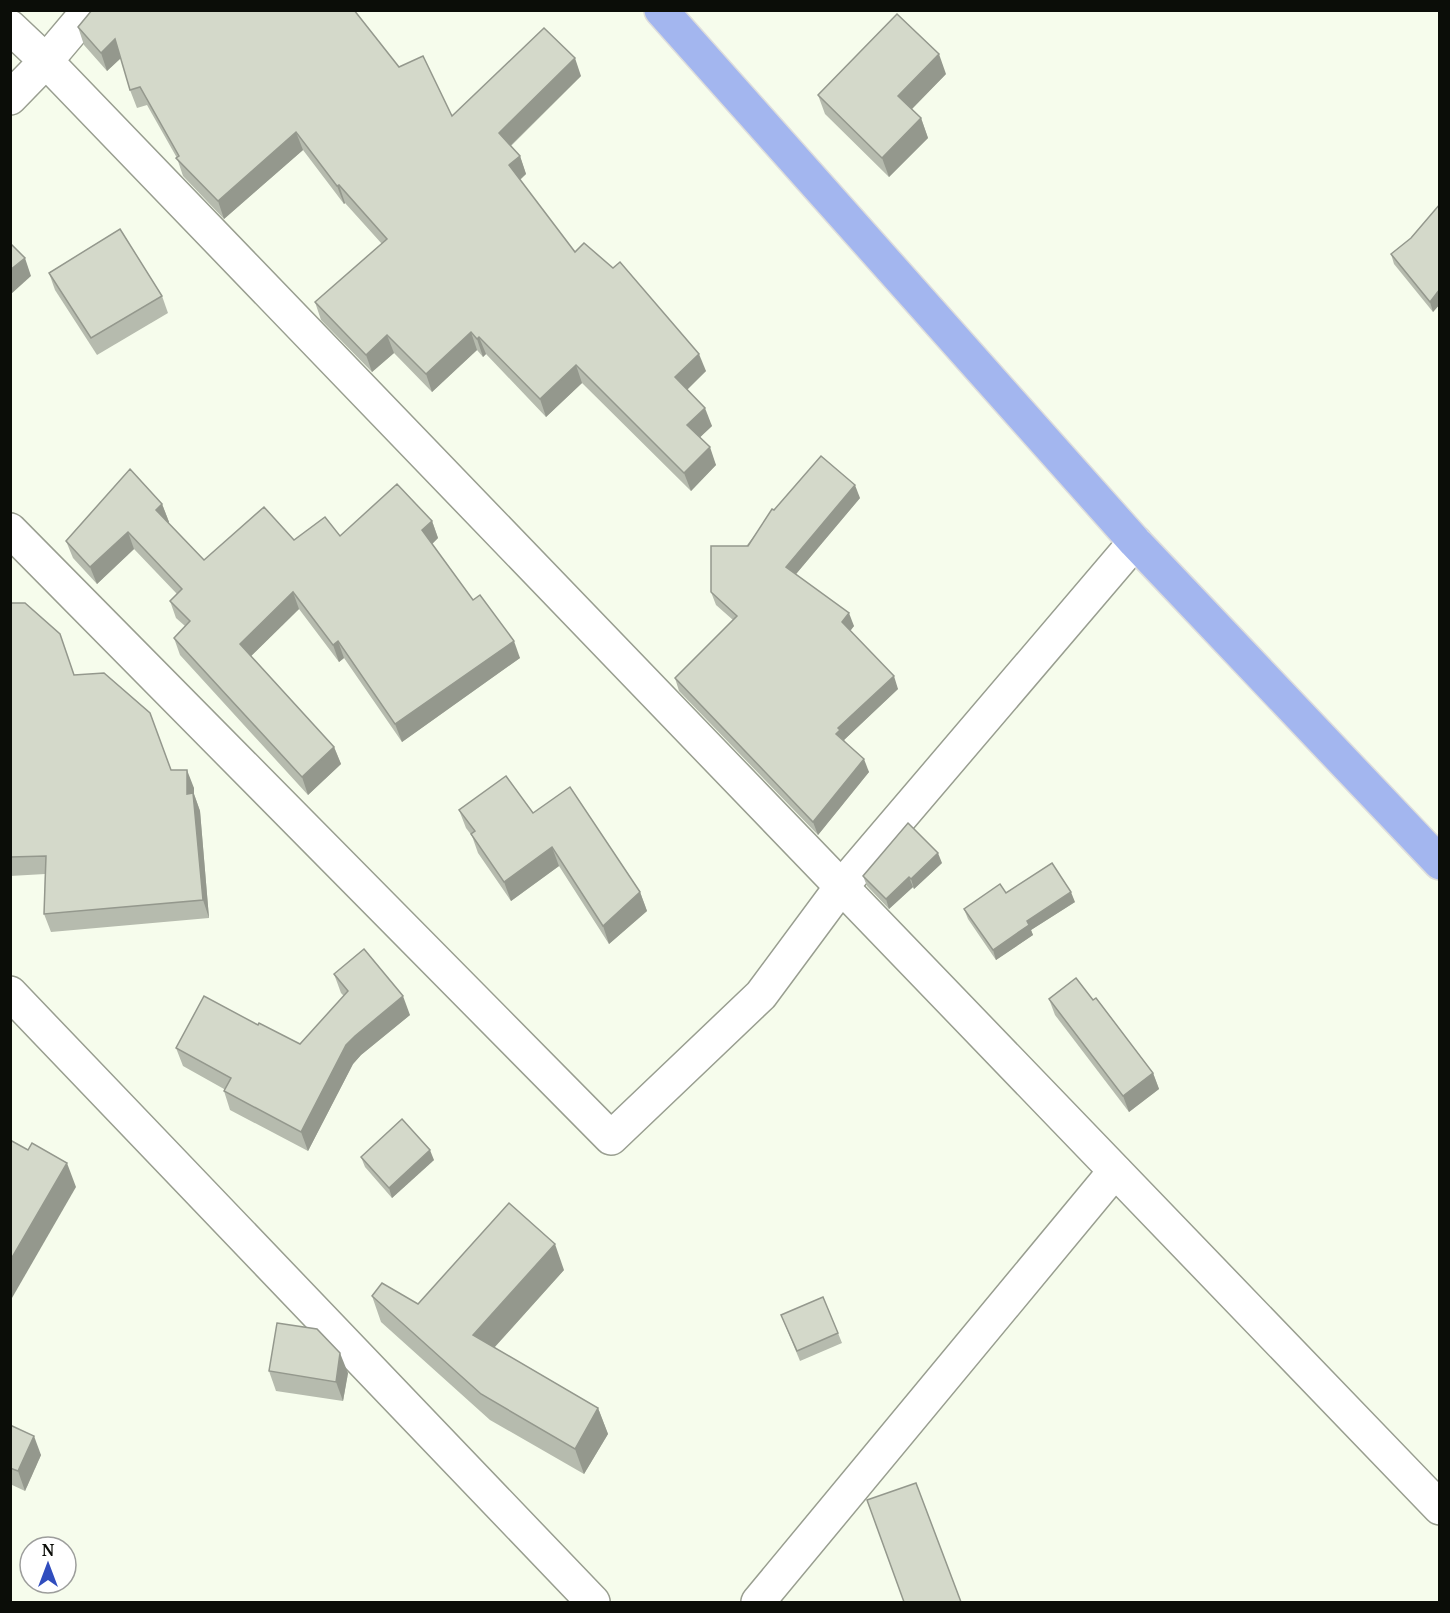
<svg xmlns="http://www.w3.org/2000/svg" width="1450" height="1613" font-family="'Noto Serif',serif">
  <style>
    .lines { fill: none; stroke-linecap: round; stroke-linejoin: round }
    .minor-casing { stroke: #999e90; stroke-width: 36 }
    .major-casing { stroke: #dddddc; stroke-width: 36 }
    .minor { stroke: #fff; stroke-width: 33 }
    .major { stroke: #a3b6ef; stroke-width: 33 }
    .wall { fill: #b6bbae }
    .shaded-wall { fill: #94988d }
    .building { fill: #d4d9ca; stroke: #94988d; stroke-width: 1.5 }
  </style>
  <rect width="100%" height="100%" fill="#f6fcec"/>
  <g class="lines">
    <g class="minor-casing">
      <g id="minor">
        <path d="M 10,27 L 46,61 L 1440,1508"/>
        <path d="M 10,98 L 46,61 L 89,10"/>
        <path d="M 10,530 L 611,1138 L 761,995 L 841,887 L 1135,542"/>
        <path d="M 10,993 L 593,1602"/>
        <path d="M 758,1602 L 1115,1171"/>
      </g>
    </g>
    <g class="major-casing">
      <path id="major" d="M 661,10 L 1135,542 L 1440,863"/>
    </g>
    <use href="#minor" class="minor"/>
    <use href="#major" class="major"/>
  </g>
  <g class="wall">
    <path d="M 78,27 L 399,67 L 452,116 L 581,76 L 511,146 L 520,156 L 526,174 L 520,180 L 575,252 L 706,371 L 687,389 L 712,426 L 700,437 L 716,465 L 691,491 L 582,383 L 546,417 L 486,354 L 483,357 L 477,350 L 432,392 L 394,353 L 372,372 L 321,320 L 315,302 L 382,244 L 345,203 L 344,204 L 303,150 L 224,219 L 183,176 L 177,158 L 147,105 L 137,108 L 130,90 L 121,58 L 107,71 L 84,45 Z"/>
    <path d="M 946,74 L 912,109 L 921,118 L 928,138 L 889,177 L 825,114 L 818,95 Z"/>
    <path d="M 1440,204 L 1440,304 L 1433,312 L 1394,264 L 1391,254 L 1411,238 Z"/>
    <path d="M 49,273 L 162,296 L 168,313 L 97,355 L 55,290 Z"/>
    <path d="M 860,498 L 796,574 L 854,626 L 850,631 L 898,689 L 844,740 L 869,772 L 818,835 L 679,691 L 675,678 L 733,620 L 716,605 L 711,592 L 774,510 Z"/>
    <path d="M 162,504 L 169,522 L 168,523 L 204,560 L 294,540 L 340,536 L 432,521 L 438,538 L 432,544 L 473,600 L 520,658 L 402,742 L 344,658 L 339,662 L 299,609 L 251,656 L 334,747 L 341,764 L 308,795 L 180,655 L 174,638 L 185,626 L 176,618 L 170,601 L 177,594 L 134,549 L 97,584 L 73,558 L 66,541 Z"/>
    <path d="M 11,603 L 74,675 L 171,770 L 194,788 L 194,794 L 200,811 L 209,918 L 51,932 L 44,914 L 45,874 L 10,876 Z"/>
    <path d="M 459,810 L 533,813 L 640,892 L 647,911 L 609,944 L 559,866 L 511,901 L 478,853 L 472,836 L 466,828 Z"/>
    <path d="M 942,863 L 914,889 L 913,887 L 889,909 L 867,886 L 863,876 Z"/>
    <path d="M 1006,893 L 1075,902 L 1031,930 L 1033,935 L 996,960 L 968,919 L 964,909 Z"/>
    <path d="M 334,974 L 410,1015 L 361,1055 L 353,1064 L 308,1151 L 230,1110 L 224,1091 L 224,1089 L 183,1066 L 176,1048 L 258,1025 L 300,1044 L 344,996 L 341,993 Z"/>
    <path d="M 1049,999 L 1153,1073 L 1159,1089 L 1129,1112 L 1055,1015 Z"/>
    <path d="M 361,1157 L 434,1160 L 392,1198 L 365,1167 Z"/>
    <path d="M 564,1270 L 494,1348 L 598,1408 L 608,1434 L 584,1474 L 490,1420 L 381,1322 L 372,1296 L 418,1304 Z"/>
    <path d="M 781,1315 L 838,1333 L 842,1343 L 800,1361 Z"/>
    <path d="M 269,1371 L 348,1373 L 343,1401 L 276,1391 Z"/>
    <path d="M 10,1425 L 41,1455 L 25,1491 L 10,1484 Z"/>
  </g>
  <g class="shaded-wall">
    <path d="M 115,39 L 122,57 L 107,71 L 101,53 Z"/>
    <path d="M 939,54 L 946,74 L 905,116 L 898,96 Z"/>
    <path d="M 575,58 L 581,76 L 506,150 L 499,133 Z"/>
    <path d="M 921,118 L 928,138 L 889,177 L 882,158 Z"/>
    <path d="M 296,132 L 303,150 L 224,219 L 218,201 Z"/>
    <path d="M 520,156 L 526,174 L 516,183 L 509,165 Z"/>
    <path d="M 339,185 L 345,203 L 344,204 L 337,186 Z"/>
    <path d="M 25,258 L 31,276 L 10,295 L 10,270 Z"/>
    <path d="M 1440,289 L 1440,304 L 1433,312 L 1430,302 Z"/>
    <path d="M 471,332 L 477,350 L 432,392 L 426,374 Z"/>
    <path d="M 387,335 L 394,353 L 372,372 L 366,355 Z"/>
    <path d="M 479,337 L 486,354 L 483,357 L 477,339 Z"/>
    <path d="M 699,354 L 706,371 L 682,395 L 675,377 Z"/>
    <path d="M 576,365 L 582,383 L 546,417 L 540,399 Z"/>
    <path d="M 705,408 L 712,426 L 694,443 L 687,425 Z"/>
    <path d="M 710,447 L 716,465 L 691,491 L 684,473 Z"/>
    <path d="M 855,485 L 860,498 L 791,580 L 786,567 Z"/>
    <path d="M 162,504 L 169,522 L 162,528 L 156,510 Z"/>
    <path d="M 432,521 L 438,538 L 428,548 L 422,530 Z"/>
    <path d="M 128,532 L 134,549 L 97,584 L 90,567 Z"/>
    <path d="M 293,592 L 299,609 L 246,661 L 240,644 Z"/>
    <path d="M 849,613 L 854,626 L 847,635 L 842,622 Z"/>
    <path d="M 338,641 L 344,658 L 339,662 L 333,645 Z"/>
    <path d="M 514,641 L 520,658 L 402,742 L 395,724 Z"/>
    <path d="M 894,676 L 898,689 L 844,740 L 845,743 L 836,734 L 838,728 Z"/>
    <path d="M 334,747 L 341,764 L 308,795 L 302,777 Z"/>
    <path d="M 864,759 L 869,772 L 818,835 L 813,822 Z"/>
    <path d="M 187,770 L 194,788 L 194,794 L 200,811 L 209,918 L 203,900 L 187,794 Z"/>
    <path d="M 552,847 L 559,866 L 511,901 L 504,882 Z"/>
    <path d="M 938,853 L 942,863 L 914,889 L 911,879 Z"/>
    <path d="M 909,877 L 913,887 L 889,909 L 886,899 Z"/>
    <path d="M 640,892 L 647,911 L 609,944 L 603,926 Z"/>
    <path d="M 1071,892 L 1075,902 L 1031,930 L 1033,935 L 996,960 L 993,950 L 1027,921 Z"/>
    <path d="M 403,996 L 410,1015 L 361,1055 L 353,1064 L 308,1151 L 301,1132 L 346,1045 L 355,1036 Z"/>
    <path d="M 1153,1073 L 1159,1089 L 1129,1112 L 1123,1096 Z"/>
    <path d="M 430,1150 L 434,1160 L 392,1198 L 389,1188 Z"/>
    <path d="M 67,1163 L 76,1187 L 12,1298 L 10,1293 L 10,1261 Z"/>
    <path d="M 555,1244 L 564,1270 L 482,1361 L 473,1335 Z"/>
    <path d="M 340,1353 L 348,1373 L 343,1401 L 336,1382 Z"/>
    <path d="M 598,1408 L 608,1434 L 584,1474 L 575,1449 Z"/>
    <path d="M 34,1436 L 41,1455 L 25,1491 L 18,1471 Z"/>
  </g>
  <g class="building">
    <path d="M 92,10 L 354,10 L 399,67 L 423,56 L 452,116 L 544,28 L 575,58 L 499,133 L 520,156 L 509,165 L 575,252 L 584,243 L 613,268 L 620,262 L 699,354 L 675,377 L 705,408 L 687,425 L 710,447 L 684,473 L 576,365 L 540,399 L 479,337 L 477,339 L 471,332 L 426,374 L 387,335 L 366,355 L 315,302 L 387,239 L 339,185 L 337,186 L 296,132 L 218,201 L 176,158 L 179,156 L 140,87 L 130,90 L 115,39 L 101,53 L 78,27 Z"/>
    <path d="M 897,14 L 939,54 L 898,96 L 921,118 L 882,158 L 818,95 Z"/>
    <path d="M 1440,204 L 1440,289 L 1430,302 L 1391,254 L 1411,238 Z"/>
    <path d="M 120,229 L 162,296 L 91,338 L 49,273 Z"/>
    <path d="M 10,243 L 25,258 L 10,270 Z"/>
    <path d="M 821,456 L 855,485 L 786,567 L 849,613 L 842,622 L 894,676 L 838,728 L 840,730 L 836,734 L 864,759 L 813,822 L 675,678 L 737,616 L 711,592 L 711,546 L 748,546 L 772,509 L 774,510 Z"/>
    <path d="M 130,469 L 162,504 L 156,510 L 204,560 L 264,507 L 294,540 L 325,517 L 340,536 L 397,484 L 432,521 L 422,530 L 473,600 L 480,595 L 514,641 L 395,724 L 338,641 L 333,645 L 293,592 L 240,644 L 334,747 L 302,777 L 174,638 L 190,621 L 170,601 L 182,589 L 128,532 L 90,567 L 66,541 Z"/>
    <path d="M 10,603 L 25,603 L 60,634 L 74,675 L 104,673 L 150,713 L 171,770 L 187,770 L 187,794 L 193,793 L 203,900 L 44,914 L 46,856 L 10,857 Z"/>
    <path d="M 506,776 L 533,813 L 570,787 L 640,892 L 603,926 L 552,847 L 504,882 L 471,834 L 475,831 L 459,810 Z"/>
    <path d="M 908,823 L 938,853 L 911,879 L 909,877 L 886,899 L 863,876 Z"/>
    <path d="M 1052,863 L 1071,892 L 1027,921 L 1029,925 L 993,950 L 964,909 L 1000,884 L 1006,893 Z"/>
    <path d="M 364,949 L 403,996 L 355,1036 L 346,1045 L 301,1132 L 224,1091 L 231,1078 L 176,1048 L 204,996 L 258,1025 L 259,1023 L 300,1044 L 348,991 L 334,974 Z"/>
    <path d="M 1076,978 L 1093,1000 L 1096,998 L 1153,1073 L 1123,1096 L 1049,999 Z"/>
    <path d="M 402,1119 L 430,1150 L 389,1188 L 361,1157 Z"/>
    <path d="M 10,1140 L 28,1150 L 32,1143 L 67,1163 L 10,1261 Z"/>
    <path d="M 509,1203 L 555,1244 L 473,1335 L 598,1408 L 575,1449 L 481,1394 L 372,1296 L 382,1283 L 418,1304 Z"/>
    <path d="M 823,1297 L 838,1333 L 797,1351 L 781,1315 Z"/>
    <path d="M 277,1323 L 317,1329 L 340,1353 L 336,1382 L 269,1371 Z"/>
    <path d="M 10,1425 L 34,1436 L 18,1471 L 10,1468 Z"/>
    <path d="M 916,1483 L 961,1602 L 904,1602 L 867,1500 Z"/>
  </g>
  <rect width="1450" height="1613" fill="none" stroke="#0b0d08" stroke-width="24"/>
  <g transform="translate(48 1565)"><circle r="28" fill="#ffffff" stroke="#9d9e9c" stroke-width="1.5"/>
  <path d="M0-4.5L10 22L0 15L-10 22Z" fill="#304dbe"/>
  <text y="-9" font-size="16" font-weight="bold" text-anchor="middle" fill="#0b0d08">N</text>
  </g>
</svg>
